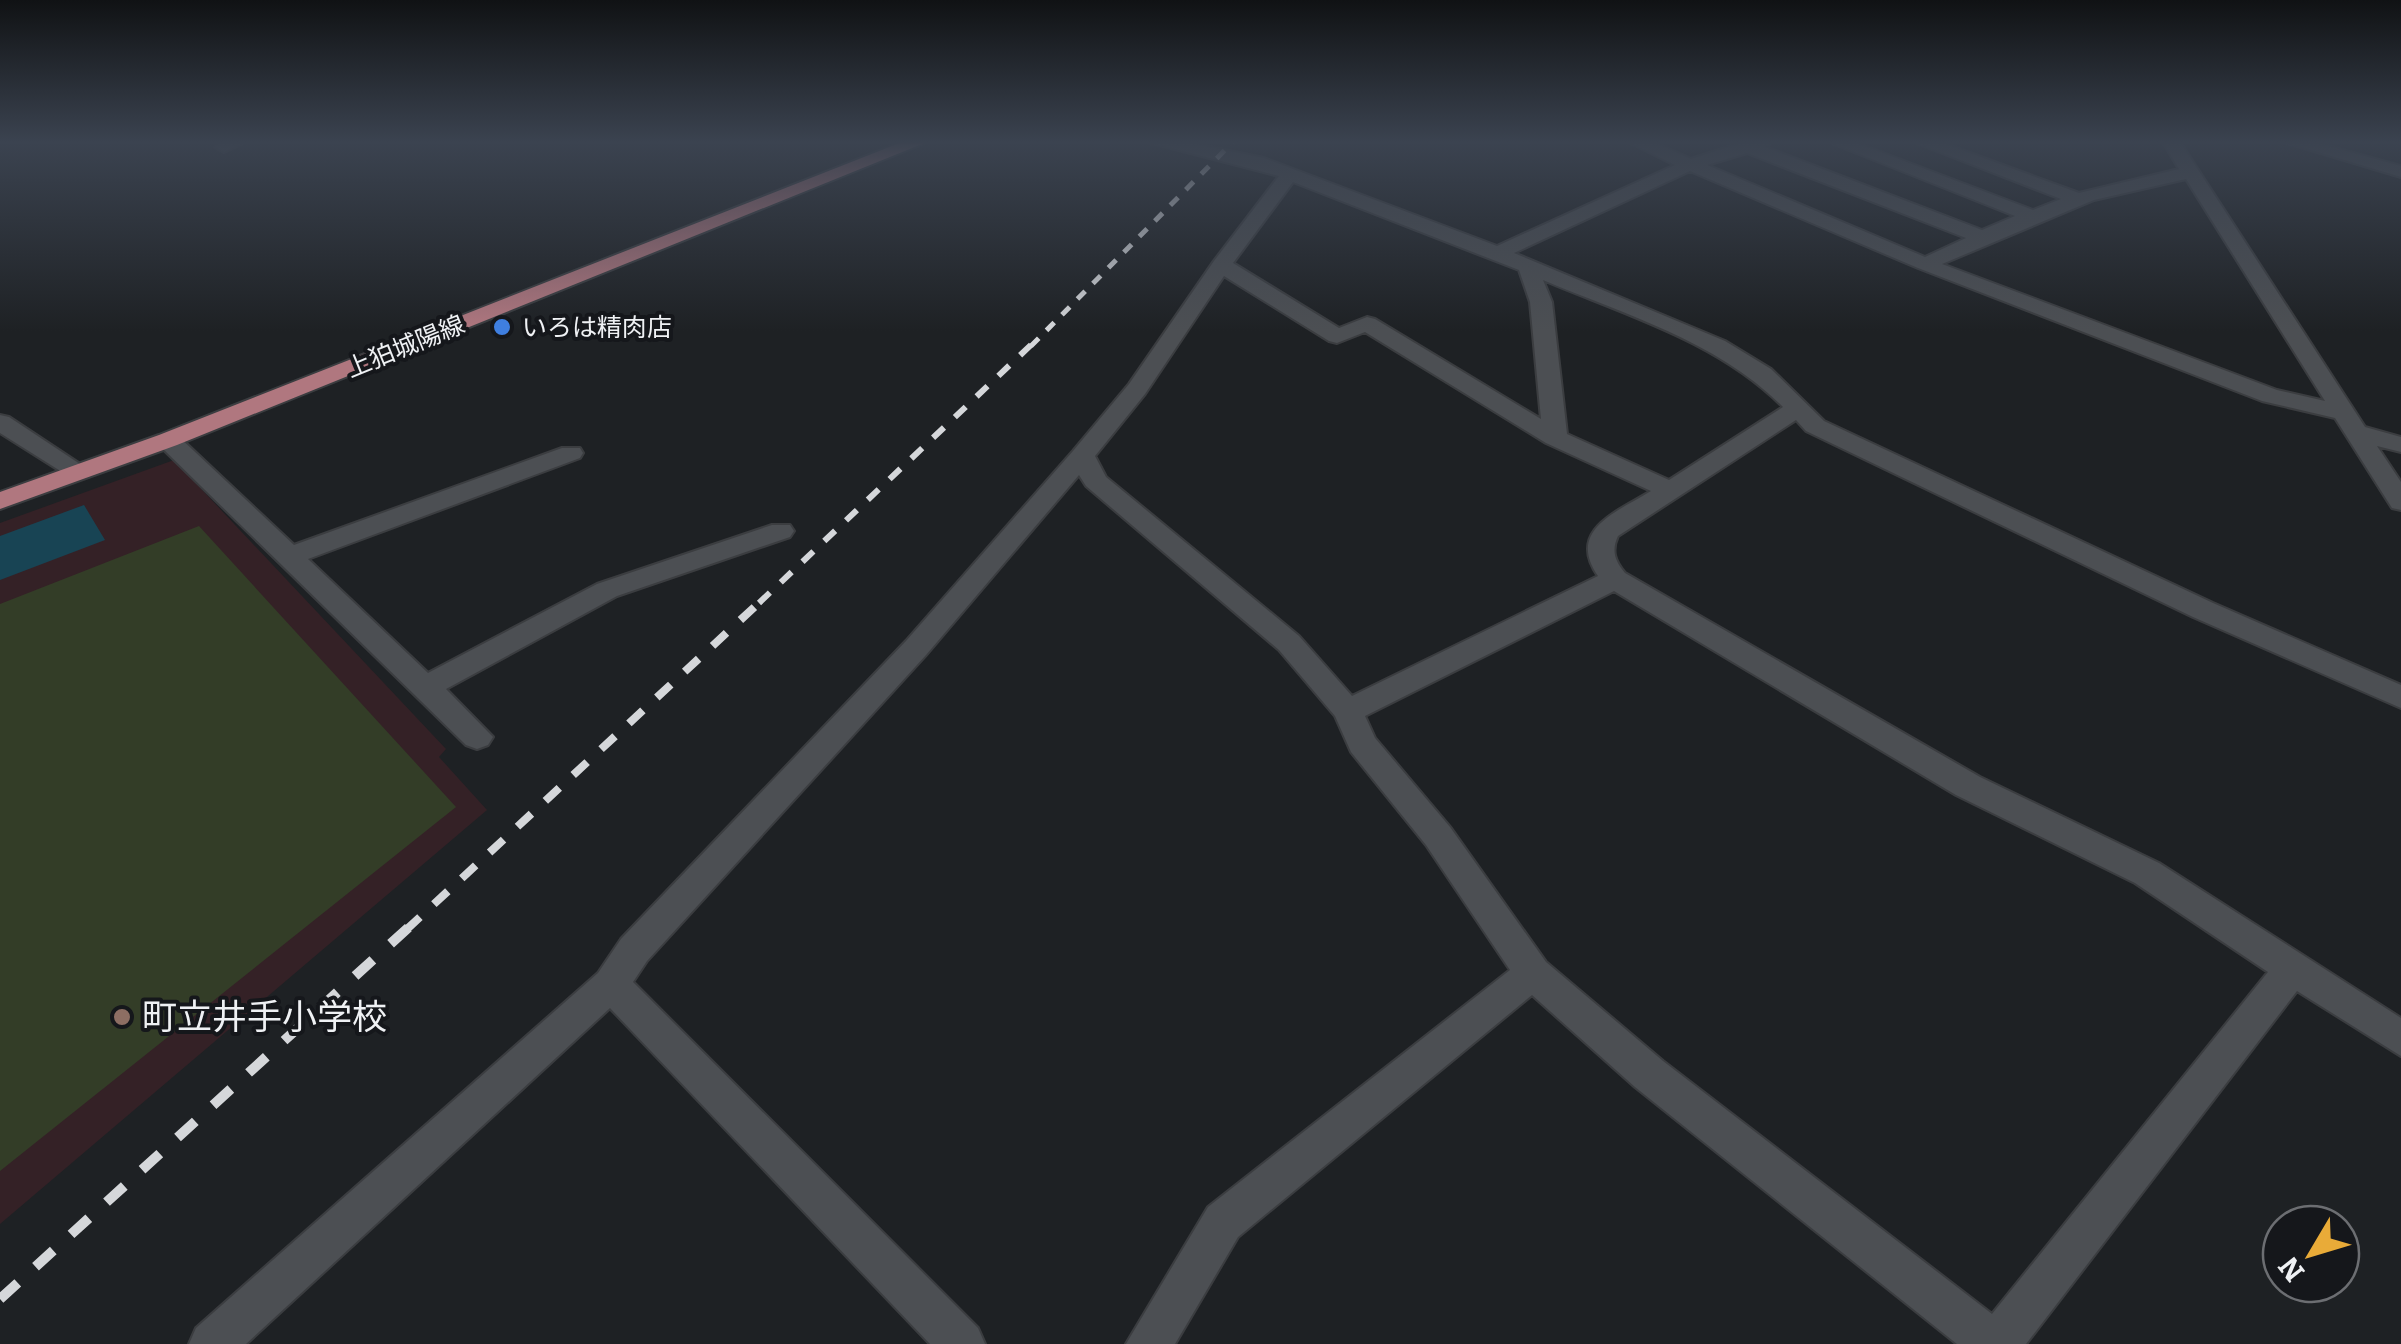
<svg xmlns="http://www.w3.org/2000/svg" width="2401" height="1344" font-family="Bitter,'Noto Sans JP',serif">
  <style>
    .education { fill: #342126 }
    .green { fill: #333d27 }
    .water { fill: #184454 }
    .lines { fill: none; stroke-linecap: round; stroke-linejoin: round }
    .minor-casing { stroke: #3b3d40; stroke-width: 4 }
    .major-casing { stroke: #3b3d40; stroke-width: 4 }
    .minor { fill: #4c4f53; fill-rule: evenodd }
    .major { fill: #b0777f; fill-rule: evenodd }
    .rail-far3 { stroke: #d5d7da; stroke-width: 5; stroke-dasharray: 11 11; stroke-linecap: butt }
    .rail-far2 { stroke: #d5d7da; stroke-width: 6; stroke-dasharray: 15 15; stroke-linecap: butt }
    .rail-far1 { stroke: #d5d7da; stroke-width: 8; stroke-dasharray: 19 19; stroke-linecap: butt }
    .rail { stroke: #d5d7da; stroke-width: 10; stroke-dasharray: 24 24; stroke-linecap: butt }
    .shop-dot { fill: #3f7fe0; stroke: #15171b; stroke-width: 4 }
    .education-dot { fill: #8d6e63; stroke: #15171b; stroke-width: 4 }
    .labels { text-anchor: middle; stroke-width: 8; stroke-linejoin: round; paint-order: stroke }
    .far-poi-label { font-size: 25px; fill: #eff1f4; stroke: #15171b; text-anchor: start }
    .far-street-label { font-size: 25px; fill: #eff1f4; stroke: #15171b }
    .near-poi-label { font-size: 35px; fill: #eff1f4; stroke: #15171b; text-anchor: start }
  </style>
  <rect width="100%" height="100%" fill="#1e2124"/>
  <path class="education" d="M 174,460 L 446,749 L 439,757 L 487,810 L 0,1224 L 0,523 Z"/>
  <path class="green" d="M 199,526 L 456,807 L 0,1171 L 0,604 Z"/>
  <path class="water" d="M 84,505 L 105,540 L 0,580 L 0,536 Z"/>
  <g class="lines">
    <g class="minor-casing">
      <g id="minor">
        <path d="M 245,142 L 224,152 L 215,147 L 220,142 Z"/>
        <path d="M 1148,142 L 1185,142 L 1264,158 L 1497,246 L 1675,165 L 1629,142 L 1653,142 L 1691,159 L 1744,142 L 1772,142 L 1765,147 L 1982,230 L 2015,216 L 1829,142 L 1854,142 L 2033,210 L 2061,199 L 1914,142 L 1940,142 L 2079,193 L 2179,169 L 2163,142 L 2180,142 L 2365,427 L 2401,437 L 2401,452 L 2377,446 L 2401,482 L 2401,510 L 2392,508 L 2335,418 L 2262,401 L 1918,268 L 1690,171 L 1514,253 L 1725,341 L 1771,369 L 1824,421 L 2213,603 L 2401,685 L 2401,708 L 2193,617 L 1806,431 L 1796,420 L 1618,536 C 1611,551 1615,561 1625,573 L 1980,777 L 2159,863 L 2401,1018 L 2401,1056 L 2297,991 L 2026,1344 L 1957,1344 L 1635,1087 L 1532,995 L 1238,1237 L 1175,1344 L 1126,1344 L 1208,1207 L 1510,970 L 1426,845 L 1351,752 L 1335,716 L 1279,650 L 1086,486 L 1079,475 L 926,655 L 647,961 L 633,982 L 978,1328 L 985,1344 L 930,1344 L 610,1008 L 246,1344 L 189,1344 L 196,1328 L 598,973 L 621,939 L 906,641 L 1073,451 L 1129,384 L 1214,261 L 1279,176 ZM 1747,153 L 1966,238 L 1925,257 L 1707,165 ZM 2186,179 L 2325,401 L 2277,390 L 1942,264 L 2094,200 ZM 1293,182 L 1519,270 L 1530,302 L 1541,419 L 1375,319 L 1367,317 L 1339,328 L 1233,263 ZM 1224,276 L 1329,341 L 1337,343 L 1365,332 L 1546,443 L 1651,491 C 1617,512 1566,530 1598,576 L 1352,696 L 1299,636 L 1106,477 L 1095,456 L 1145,394 ZM 1543,280 C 1626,315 1719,342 1783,407 L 1669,480 L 1567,434 L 1552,302 ZM 1614,591 L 1956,795 L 2135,883 L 2268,972 L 1992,1314 L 1663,1061 L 1546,962 L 1450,827 L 1375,738 L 1365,716 Z"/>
        <path d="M 2284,142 L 2313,142 L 2401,166 L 2401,177 Z"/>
        <path d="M 0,415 L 9,417 L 92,472 L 88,477 L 70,477 L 0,433 Z"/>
        <path d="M 168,433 L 177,435 L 294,545 L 562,448 L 580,448 L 583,453 L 580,458 L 308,559 L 428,673 L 597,584 L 772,525 L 790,525 L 794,531 L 790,537 L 617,596 L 446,689 L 493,737 L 488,745 L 477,749 L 466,745 L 159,445 L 156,440 Z"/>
      </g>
    </g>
    <g class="major-casing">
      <path id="major" d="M 902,142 L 927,142 L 177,445 L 0,509 L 0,492 L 159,435 Z"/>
    </g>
    <use href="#minor" class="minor"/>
    <use href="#major" class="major"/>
    <path class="rail-far3" d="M 1031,346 L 1233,142"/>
    <path class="rail-far2" d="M 759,603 L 1033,343"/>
    <path class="rail-far1" d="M 406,930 L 762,600"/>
    <path class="rail" d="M 0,1299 L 409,927"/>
  </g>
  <linearGradient id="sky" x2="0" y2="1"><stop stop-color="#101214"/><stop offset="0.43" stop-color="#3b4350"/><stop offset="1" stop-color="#3b4350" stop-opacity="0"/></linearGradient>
  <rect width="2401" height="331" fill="url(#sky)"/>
  <circle class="shop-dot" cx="502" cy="327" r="10"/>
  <circle class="education-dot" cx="122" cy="1017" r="10"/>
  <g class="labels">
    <g class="far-poi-label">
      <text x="522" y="336">いろは精肉店</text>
    </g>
    <g class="far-street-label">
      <text transform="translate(405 346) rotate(-22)" y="9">上狛城陽線</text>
    </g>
    <g class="near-poi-label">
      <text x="142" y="1029">町立井手小学校</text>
    </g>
  </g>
  <g transform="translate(2311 1254) rotate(232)"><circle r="48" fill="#15171b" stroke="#6c6e72" stroke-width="2.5"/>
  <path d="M0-8L18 38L0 25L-18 38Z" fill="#e9ab38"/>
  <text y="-15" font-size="28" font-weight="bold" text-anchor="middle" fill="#eff1f4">N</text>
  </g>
</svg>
